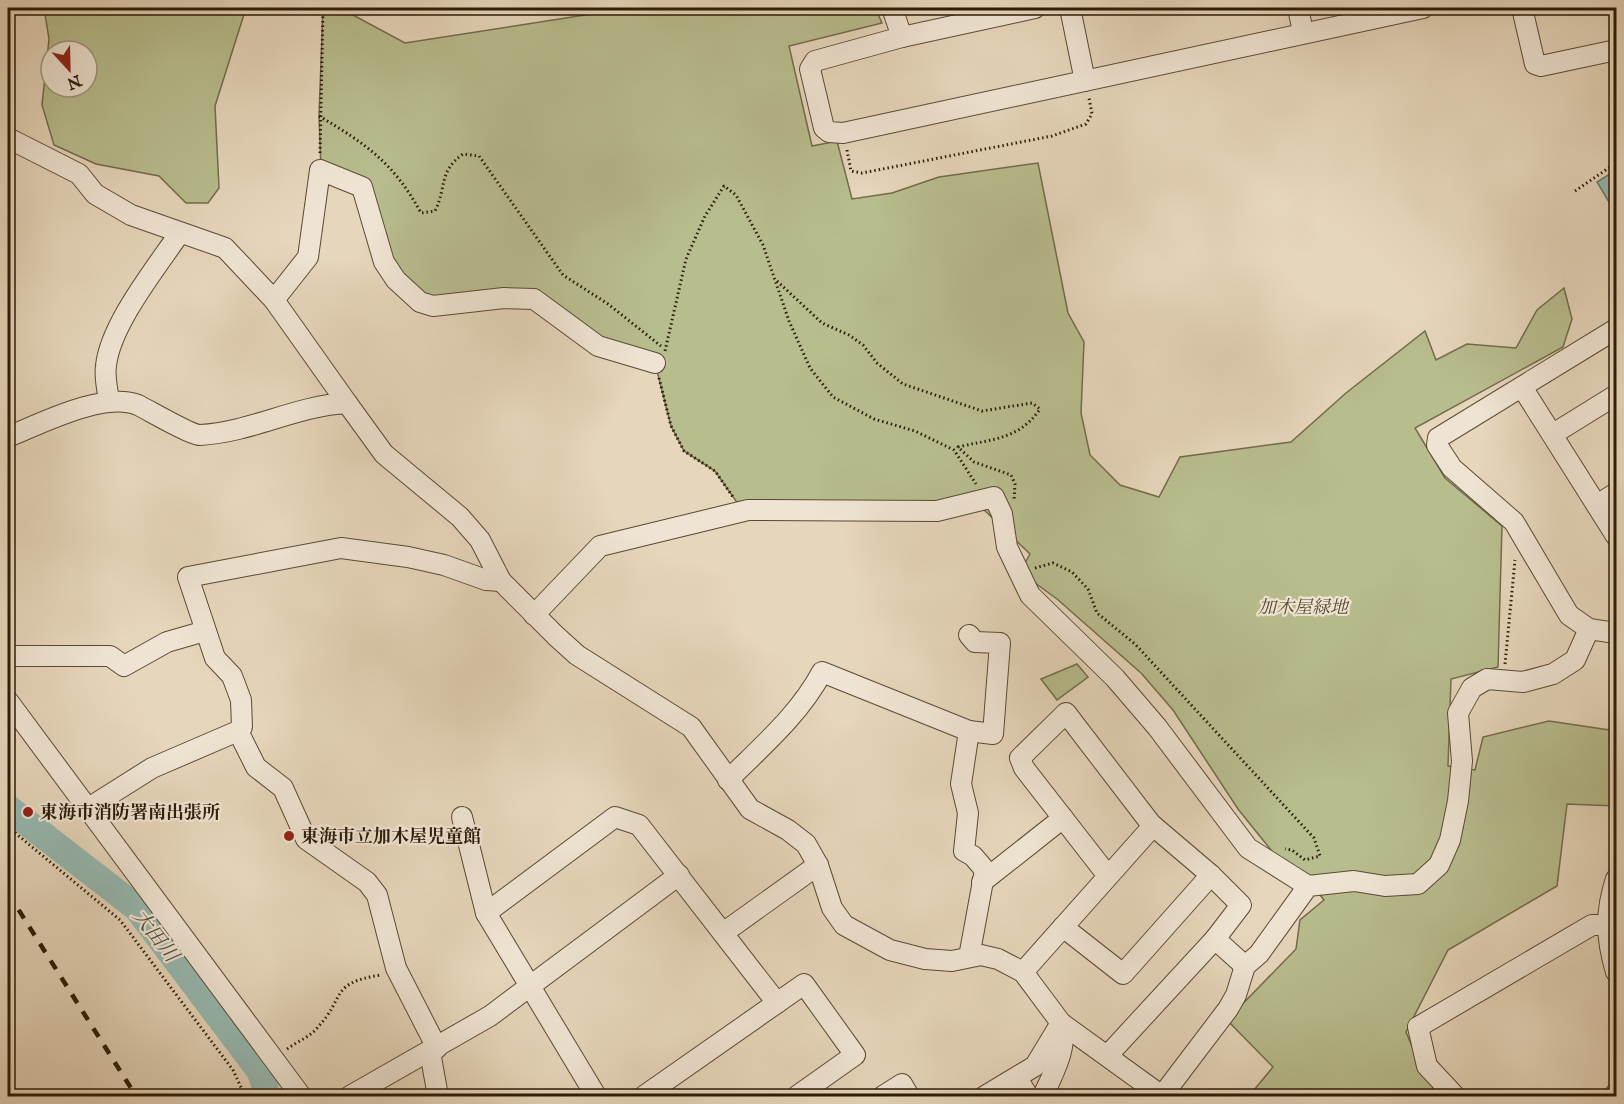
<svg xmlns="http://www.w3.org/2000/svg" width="1624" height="1104" font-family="'IM FELL English','Noto Serif JP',serif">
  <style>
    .green { fill: #b8bd8e; stroke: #726c4a; stroke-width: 1.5; fill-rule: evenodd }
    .water { fill: #96b9b1; stroke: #6b7a6d; stroke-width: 1.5 }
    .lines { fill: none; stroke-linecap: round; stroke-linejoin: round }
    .river { stroke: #96b9b1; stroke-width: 27 }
    .minor-casing { stroke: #5a4a34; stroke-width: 22 }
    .path { stroke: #2b1b07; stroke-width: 3; stroke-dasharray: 1.5 3; stroke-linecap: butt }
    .minor { stroke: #efe4d3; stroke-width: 20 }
    .rail { stroke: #2b1b07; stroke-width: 4.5; stroke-dasharray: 10 10; stroke-linecap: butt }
    .poi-dot { fill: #8f2418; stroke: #efe4d3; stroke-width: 2 }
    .labels { text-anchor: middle; stroke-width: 4.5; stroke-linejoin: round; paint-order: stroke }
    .park-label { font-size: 18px; font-style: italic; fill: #554c30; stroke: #efe4d3 }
    .poi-label { font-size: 18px; font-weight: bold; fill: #2b1b07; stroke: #efe4d3; text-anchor: start }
    .water-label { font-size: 20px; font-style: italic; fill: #4b4a3a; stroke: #efe4d3 }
  </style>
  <rect width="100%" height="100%" fill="#e6d6bb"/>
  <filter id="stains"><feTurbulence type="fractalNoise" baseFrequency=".00333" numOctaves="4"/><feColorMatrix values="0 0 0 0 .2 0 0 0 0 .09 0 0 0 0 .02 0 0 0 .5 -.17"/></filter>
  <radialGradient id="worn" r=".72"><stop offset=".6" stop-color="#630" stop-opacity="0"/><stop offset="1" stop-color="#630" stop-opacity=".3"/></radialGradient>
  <g class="green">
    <path d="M 44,8 L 246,8 L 215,106 L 219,188 L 208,203 L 186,203 L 159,176 L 96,164 L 54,145 L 42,105 L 49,39 ZM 51,51 L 87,51 L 87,87 L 51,87 Z"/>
    <path d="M 323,8 L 340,8 L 405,43 L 630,8 L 875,8 L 882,23 L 789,46 L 812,146 L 837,141 L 852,199 L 892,193 L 939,177 L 1038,163 L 1068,313 L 1084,342 L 1081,413 L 1090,455 L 1120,485 L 1159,497 L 1180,457 L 1291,442 L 1346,393 L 1425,331 L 1436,360 L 1467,344 L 1516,348 L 1537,310 L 1564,288 L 1572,319 L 1563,347 L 1415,428 L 1445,478 L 1502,526 L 1498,667 L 1451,679 L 1448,766 L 1475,770 L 1483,737 L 1549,721 L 1616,731 L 1616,806 L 1567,804 L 1557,886 L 1448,950 L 1406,1032 L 1422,1070 L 1439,1096 L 1249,1096 L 1273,1067 L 1227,1020 L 1296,949 L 1300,920 L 1324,900 L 1302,873 L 1275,855 L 1238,809 L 1173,710 L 1141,673 L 1057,599 L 1020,572 L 1030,554 L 978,504 L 743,511 L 715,471 L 684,451 L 671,426 L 655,363 L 643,361 L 546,305 L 446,305 L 407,291 L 367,198 L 321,170 L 319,116 Z"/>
    <path d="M 1077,664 L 1088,677 L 1057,700 L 1041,679 Z"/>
  </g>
  <path class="water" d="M 1616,170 L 1616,200 L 1609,202 L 1597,182 Z"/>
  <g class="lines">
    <path class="river" d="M 8,808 L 137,908 L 260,1071 L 265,1086 L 264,1096"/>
    <g class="minor-casing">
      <g id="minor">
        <path d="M 892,8 L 902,37"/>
        <path d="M 1035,8 L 902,37 L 815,61 L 810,69 L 824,128 L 829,132 L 843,133 L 1423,8"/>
        <path d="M 1070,8 L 1085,81"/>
        <path d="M 1298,8 L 1303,32"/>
        <path d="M 1522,8 L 1535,64 L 1541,66 L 1616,50"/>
        <path d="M 8,138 L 79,174 L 95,194 L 131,215 L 225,248 L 274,300 L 347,403"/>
        <path d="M 274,300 L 308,257 L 320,170 L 362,187 L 384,262 L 396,280 L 420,302 L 433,306 L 504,298 L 534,299 L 598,346 L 655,363"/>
        <path d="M 1616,329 L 1438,438 L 1437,445 L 1452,468 L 1514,522 L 1569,615 L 1589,629 L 1616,633"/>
        <path d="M 1522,387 L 1616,536"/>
        <path d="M 109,402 C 108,391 104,377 106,366 C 110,325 156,268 179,234"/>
        <path d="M 1553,434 L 1616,395"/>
        <path d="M 8,437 C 40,424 104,391 138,405 C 150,411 191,435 200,435 C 252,432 295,406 347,403 L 384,454 L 460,517 L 480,540 L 501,581 L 556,636 L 577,655 L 691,727 L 750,809 L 788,830 L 806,844 L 818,865 L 832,908 L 844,925 L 890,950 L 925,959 L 952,961 L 981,955 L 998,959 L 1023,972 L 1061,1023 L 1162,1096"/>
        <path d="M 1597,505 L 1616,493"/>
        <path d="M 534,615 L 600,546 L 748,510 L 937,511 L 994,497 L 1002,514 L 1007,547 L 1030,595 L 1115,678 L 1157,727 L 1248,848 L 1308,886"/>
        <path d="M 8,656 L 110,656 L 124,666 L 167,642 L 205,631"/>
        <path d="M 8,701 L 301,1096"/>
        <path d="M 969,731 L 961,784 L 968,813 L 964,851 L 973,856 L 985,870 L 969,957"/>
        <path d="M 728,780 C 762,746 799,715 822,672 L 969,731 L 993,734 L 1000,643 L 975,642 L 969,635"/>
        <path d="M 87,809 L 152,768 L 238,731"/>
        <path d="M 462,817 L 486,913"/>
        <path d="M 1108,876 L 1024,768 L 1020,758 L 1066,713 L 1151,824 L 1211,875 L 1241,905 L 1215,939 L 1108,1055"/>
        <path d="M 1616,879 C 1605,912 1606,939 1616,972"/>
        <path d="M 982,882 L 1063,818"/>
        <path d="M 1063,927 L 1123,974 L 1211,875"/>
        <path d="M 723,933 L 818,865"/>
        <path d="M 1215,939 L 1245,966"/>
        <path d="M 1023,972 L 1153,826"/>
        <path d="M 437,1048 L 396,968 L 377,895 L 367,882 L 306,839 L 283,788 L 256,767 L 238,731 L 242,727 L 241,700 L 232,676 L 215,658 L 188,577 L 341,548 L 408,557 L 444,565 L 486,580 L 501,581"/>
        <path d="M 430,1052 L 438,1096"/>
        <path d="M 1017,1078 L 1028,1096"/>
        <path d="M 350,1096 L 490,1016 L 679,875"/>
        <path d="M 596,1096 L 486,913 L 615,817 L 639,825 L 777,1003"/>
        <path d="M 644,1096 L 804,984 L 855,1055 L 797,1096"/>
        <path d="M 883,1096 L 902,1084 L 909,1096"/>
        <path d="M 985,1096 L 1035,1066 L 1061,1023"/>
        <path d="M 1043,1096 C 1051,1078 1067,1049 1062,1029"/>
        <path d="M 1162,1096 L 1228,1009 L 1236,995 L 1245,966 L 1259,954 L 1308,886 L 1354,881 L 1385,886 L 1418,884 L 1439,865 L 1450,840 L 1458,801 L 1462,761 L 1458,713 L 1472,688 L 1487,679 L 1523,682 L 1553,674 L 1575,660 L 1589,629"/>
        <path d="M 1455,1096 L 1427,1066 L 1418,1027 L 1592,925 L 1607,925"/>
        <path d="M 1615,1096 L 1616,1093"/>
      </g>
    </g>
    <g class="path">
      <path d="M 319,116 C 366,144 394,163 421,213 L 435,211 C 447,187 438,172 463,154 L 479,156 L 563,275 L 608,304 L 661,346"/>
      <path d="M 847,150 L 851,171 L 862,173 L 1052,136 L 1086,124 L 1092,114 L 1089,98"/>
      <path d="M 320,153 L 323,8"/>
      <path d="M 1575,191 L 1616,163"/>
      <path d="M 777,281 L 822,323 L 849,335 L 863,345 L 877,363 L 903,384 L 982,411 L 1032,403 L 1040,409 C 1019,440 991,439 958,447 L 974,462 L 1011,475 L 1015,484 L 1014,501"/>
      <path d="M 665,351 L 686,259 L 705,216 L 724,186 L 736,195 L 763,245 L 789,321 L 810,368 L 833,397 L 874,419 L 915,431 L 954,450 L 976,484"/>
      <path d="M 659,378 L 671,426 L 684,451 L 715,471 L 733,497"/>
      <path d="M 1035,568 L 1053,563 L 1072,572 L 1088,589 L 1097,613 L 1135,644 L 1314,838 L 1320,856 L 1305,860 L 1292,850 L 1285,849"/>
      <path d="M 1505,664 L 1515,560"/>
      <path d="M 8,827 L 120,920 L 233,1070 L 245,1096"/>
      <path d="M 287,1049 C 298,1041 310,1037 318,1027 C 346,997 329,983 381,975"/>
    </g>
    <use href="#minor" class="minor"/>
    <path class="rail" d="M 8,893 L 136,1096"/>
  </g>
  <g class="poi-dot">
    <circle cx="28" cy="812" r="6"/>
    <circle cx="289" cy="836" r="6"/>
  </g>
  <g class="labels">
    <g class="park-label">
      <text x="1303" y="613">加木屋緑地</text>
    </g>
    <g class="poi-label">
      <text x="40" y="818">東海市消防署南出張所</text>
      <text x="301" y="842">東海市立加木屋児童館</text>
    </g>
    <g class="water-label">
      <text transform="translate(156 935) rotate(52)" y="7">大田川</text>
    </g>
  </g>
  <rect width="1624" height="1104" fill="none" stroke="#e6d6bb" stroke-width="30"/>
  <rect x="9" y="9" width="1606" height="1086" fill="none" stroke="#2b1b07" stroke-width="3"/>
  <rect x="15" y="15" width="1594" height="1074" fill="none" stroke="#2b1b07" stroke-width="1.5"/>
  <g transform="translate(69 69) rotate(158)"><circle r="28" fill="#efe4d3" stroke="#a19481" stroke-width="1.5"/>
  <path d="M0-4.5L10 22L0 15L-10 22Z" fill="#8f2418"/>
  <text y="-9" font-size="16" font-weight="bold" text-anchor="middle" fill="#2b1b07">N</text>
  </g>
  <rect width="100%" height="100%" filter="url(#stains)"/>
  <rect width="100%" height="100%" fill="url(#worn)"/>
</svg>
